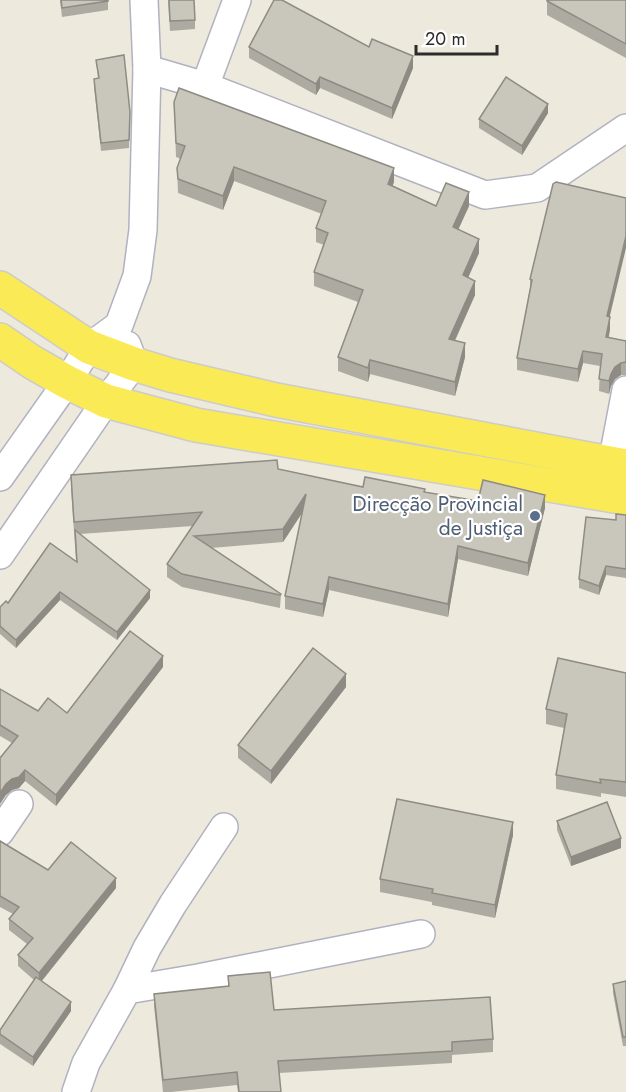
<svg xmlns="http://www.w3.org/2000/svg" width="626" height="1092" font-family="Jost,sans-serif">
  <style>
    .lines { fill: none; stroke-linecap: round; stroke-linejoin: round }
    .minor-casing { stroke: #b1b2c0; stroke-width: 30 }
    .major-casing { stroke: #ccc; stroke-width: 36 }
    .minor { stroke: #fff; stroke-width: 27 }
    .major { stroke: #faea56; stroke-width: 33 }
    .wall { fill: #adaba1 }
    .shaded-wall { fill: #8d8b83 }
    .building { fill: #c9c7bb; stroke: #8d8b83; stroke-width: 1.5 }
    .service-dot { fill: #5c6f8a; stroke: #fff; stroke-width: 2 }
    .labels { text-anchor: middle; stroke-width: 4.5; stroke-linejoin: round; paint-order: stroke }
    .service-label { font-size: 21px; fill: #4e5e75; stroke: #fff; text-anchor: end }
  </style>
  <rect width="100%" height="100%" fill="#eee9dd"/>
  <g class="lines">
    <g class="minor-casing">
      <g id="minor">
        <path d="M 147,69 L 205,86 L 485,195 L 537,188 L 626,128"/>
        <path d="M 205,86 L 237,0"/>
        <path d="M 612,463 L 626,390"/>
        <path d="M 0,477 L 67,382 L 89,347 L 119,325 L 137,276 L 143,230 L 147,69 L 144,0"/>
        <path d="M 0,555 L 106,401 L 134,364 L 127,345"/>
        <path d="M 0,832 L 19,804"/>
        <path d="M 127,990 L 147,948 L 173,904 L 224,827"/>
        <path d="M 76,1092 L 86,1063 L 127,990 L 198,978 L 421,934"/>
      </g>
    </g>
    <g class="major-casing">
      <g id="major">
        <path d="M 0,288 L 89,347 L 134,364 L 170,375 L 276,400 L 626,466"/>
        <path d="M 0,340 L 32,362 L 67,382 L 106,401 L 196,425 L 626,498"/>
      </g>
    </g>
    <use href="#minor" class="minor"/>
    <use href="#major" class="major"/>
  </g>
  <g class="wall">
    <path d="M 60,0 L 108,0 L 108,10 L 62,17 Z"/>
    <path d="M 168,0 L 195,20 L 195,29 L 170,31 Z"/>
    <path d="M 626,0 L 626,58 L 547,15 L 547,1 Z"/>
    <path d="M 249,47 L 369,47 L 413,68 L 392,119 L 320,88 L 316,95 L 249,58 Z"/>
    <path d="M 96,60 L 130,112 L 129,148 L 101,151 L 94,87 L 94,79 L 98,78 Z"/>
    <path d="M 174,102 L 394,182 L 392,186 L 436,206 L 469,206 L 458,230 L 479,253 L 468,278 L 475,295 L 455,341 L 465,357 L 455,396 L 370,374 L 368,382 L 338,371 L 338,357 L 358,302 L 314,286 L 314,272 L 324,245 L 316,242 L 316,228 L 322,214 L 234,181 L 223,210 L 178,193 L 177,168 L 181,159 L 176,157 Z"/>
    <path d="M 548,113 L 522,155 L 479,128 L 479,119 Z"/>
    <path d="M 530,279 L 610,316 L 610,329 L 609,337 L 626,341 L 626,375 L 621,375 L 615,379 L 611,386 L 609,394 L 599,391 L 600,366 L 583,363 L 578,382 L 517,370 L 517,358 L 530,288 Z"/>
    <path d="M 278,469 L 363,487 L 425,492 L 478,501 L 545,508 L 528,576 L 458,559 L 448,617 L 329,590 L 323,617 L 285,609 L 285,596 L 302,513 L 283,542 L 211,548 L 281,594 L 280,608 L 182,587 L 167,577 L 167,564 L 193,526 L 80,534 L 150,598 L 117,640 L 60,600 L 16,648 L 0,634 L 0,607 L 76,561 L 71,488 L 71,475 Z"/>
    <path d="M 626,515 L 626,578 L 606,575 L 599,595 L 579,588 L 579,579 L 616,520 Z"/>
    <path d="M 163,667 L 56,806 L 25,781 L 19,788 L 12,790 L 6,795 L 12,743 L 0,736 L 0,689 L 38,711 L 67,713 Z"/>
    <path d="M 626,673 L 626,797 L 601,793 L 601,797 L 556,789 L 556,775 L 564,728 L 546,724 L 546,709 Z"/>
    <path d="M 346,687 L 271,784 L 238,758 L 238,745 Z"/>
    <path d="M 557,821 L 621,848 L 571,866 L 557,830 Z"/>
    <path d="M 513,835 L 495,918 L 432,905 L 432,902 L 380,892 L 380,879 Z"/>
    <path d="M 0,841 L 48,870 L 116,888 L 42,981 L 71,1011 L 33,1066 L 0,1044 L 0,1030 L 34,980 L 18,966 L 18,955 L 27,944 L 9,930 L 9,919 L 13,914 L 0,907 Z"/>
    <path d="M 228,976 L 274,1010 L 493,1039 L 493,1052 L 452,1055 L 452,1063 L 279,1073 L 281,1092 L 238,1092 L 237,1085 L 171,1092 L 163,1092 L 154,1006 L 154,994 L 228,986 Z"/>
    <path d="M 626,981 L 626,1046 L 623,1046 L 613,993 L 613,984 Z"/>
  </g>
  <g class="shaded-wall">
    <path d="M 413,56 L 413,68 L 392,119 L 392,108 Z"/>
    <path d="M 320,77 L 320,88 L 316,95 L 316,84 Z"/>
    <path d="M 548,104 L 548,113 L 522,155 L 522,146 Z"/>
    <path d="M 234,167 L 234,181 L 223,210 L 223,196 Z"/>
    <path d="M 394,168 L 394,182 L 388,199 L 388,184 Z"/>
    <path d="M 469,192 L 469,206 L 453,241 L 453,227 Z"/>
    <path d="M 626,236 L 626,248 L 607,328 L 607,316 Z"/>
    <path d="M 479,239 L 479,253 L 463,289 L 463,275 Z"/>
    <path d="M 475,281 L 475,295 L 449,353 L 449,339 Z"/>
    <path d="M 610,317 L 610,329 L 606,349 L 606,337 Z"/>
    <path d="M 465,343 L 465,357 L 455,396 L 455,382 Z"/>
    <path d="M 583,351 L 583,363 L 578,382 L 578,369 Z"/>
    <path d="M 370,360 L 370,374 L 368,382 L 368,368 Z"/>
    <path d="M 621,363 L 621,375 L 615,379 L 611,386 L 609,394 L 609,381 L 611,374 L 615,367 Z"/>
    <path d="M 306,494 L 306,507 L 283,542 L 283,529 Z"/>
    <path d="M 545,495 L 545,508 L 528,576 L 528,563 Z"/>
    <path d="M 458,546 L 458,559 L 448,617 L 448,604 Z"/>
    <path d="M 606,566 L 606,575 L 599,595 L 599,586 Z"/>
    <path d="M 329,577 L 329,590 L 323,617 L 323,604 Z"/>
    <path d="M 150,590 L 150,598 L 117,640 L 117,632 Z"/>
    <path d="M 60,592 L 60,600 L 16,648 L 16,640 Z"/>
    <path d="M 163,656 L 163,667 L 56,806 L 56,795 Z"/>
    <path d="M 346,674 L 346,687 L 271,784 L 271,771 Z"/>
    <path d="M 25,770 L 25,781 L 19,788 L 12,790 L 6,795 L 0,804 L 0,793 L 6,784 Z"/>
    <path d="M 513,822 L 513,835 L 495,918 L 495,905 Z"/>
    <path d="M 621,838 L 621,848 L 571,866 L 571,857 Z"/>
    <path d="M 116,878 L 116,888 L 39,984 L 39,973 Z"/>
    <path d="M 71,1002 L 71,1011 L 33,1066 L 33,1057 Z"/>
  </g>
  <g class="building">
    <path d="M 61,0 L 108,0 L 108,1 L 62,8 Z"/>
    <path d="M 169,0 L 194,0 L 195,20 L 170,21 Z"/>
    <path d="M 274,0 L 282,0 L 369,47 L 372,39 L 413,56 L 392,108 L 320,77 L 316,84 L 249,47 Z"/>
    <path d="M 547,0 L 626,0 L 626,44 L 547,1 Z"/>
    <path d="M 124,55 L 130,112 L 129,140 L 101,143 L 94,79 L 99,78 L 96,60 Z"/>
    <path d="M 506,77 L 548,104 L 522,146 L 479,119 Z"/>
    <path d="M 179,88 L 394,168 L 388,184 L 436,206 L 446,183 L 469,192 L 453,227 L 479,239 L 463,275 L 475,281 L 449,339 L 465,343 L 455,382 L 370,360 L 368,368 L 338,357 L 363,290 L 314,272 L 328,233 L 316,228 L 326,201 L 234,167 L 223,196 L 178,179 L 177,168 L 185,146 L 176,143 L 174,102 Z"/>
    <path d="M 556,182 L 626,198 L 626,236 L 607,316 L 610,317 L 606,337 L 626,341 L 626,362 L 621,363 L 615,367 L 611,374 L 609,381 L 599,379 L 602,354 L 583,351 L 578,369 L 517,358 L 532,280 L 530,279 L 553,184 Z"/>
    <path d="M 277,460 L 278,469 L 363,487 L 365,477 L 425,489 L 424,492 L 478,501 L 483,480 L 545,495 L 528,563 L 458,546 L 448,604 L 329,577 L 323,604 L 285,596 L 306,494 L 283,529 L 194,536 L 281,594 L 280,595 L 182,574 L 167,564 L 202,512 L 74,522 L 71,475 Z"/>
    <path d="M 616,514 L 626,515 L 626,569 L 606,566 L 599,586 L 579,579 L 586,517 L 616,520 Z"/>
    <path d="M 75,530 L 150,590 L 117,632 L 60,592 L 16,640 L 0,626 L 0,607 L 6,601 L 8,603 L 50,543 L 77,562 Z"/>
    <path d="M 130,631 L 163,656 L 56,795 L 25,770 L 19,777 L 12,779 L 6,784 L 0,793 L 0,758 L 18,736 L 0,725 L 0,689 L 38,711 L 48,698 L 67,713 Z"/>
    <path d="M 313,648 L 346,674 L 271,771 L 238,745 Z"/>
    <path d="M 558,658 L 626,673 L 626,782 L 600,779 L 601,783 L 556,775 L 567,714 L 546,709 Z"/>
    <path d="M 397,799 L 513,822 L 495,905 L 432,893 L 433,889 L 380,879 Z"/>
    <path d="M 607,802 L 621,838 L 571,857 L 557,821 Z"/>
    <path d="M 0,841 L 48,870 L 71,842 L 116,878 L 39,973 L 18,955 L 33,938 L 9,919 L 19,907 L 0,896 Z"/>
    <path d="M 270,972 L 274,1010 L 490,997 L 493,1039 L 452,1042 L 452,1051 L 278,1061 L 281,1092 L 239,1092 L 237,1072 L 163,1080 L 154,994 L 229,986 L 228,976 Z"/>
    <path d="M 36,977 L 71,1002 L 33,1057 L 0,1034 L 0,1030 Z"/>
    <path d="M 626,981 L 626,1037 L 623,1037 L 613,984 Z"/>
  </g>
  <circle class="service-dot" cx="535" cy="516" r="6"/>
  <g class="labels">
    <g class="service-label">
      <text x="523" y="511">Direcção Provincial<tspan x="523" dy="24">de Justiça</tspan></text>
    </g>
  </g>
  <path d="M416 45v9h81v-9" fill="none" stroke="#2c2c2c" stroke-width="3"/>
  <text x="425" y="45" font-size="18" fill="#2c2c2c" stroke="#ffffff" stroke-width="4.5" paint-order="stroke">20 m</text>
</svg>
